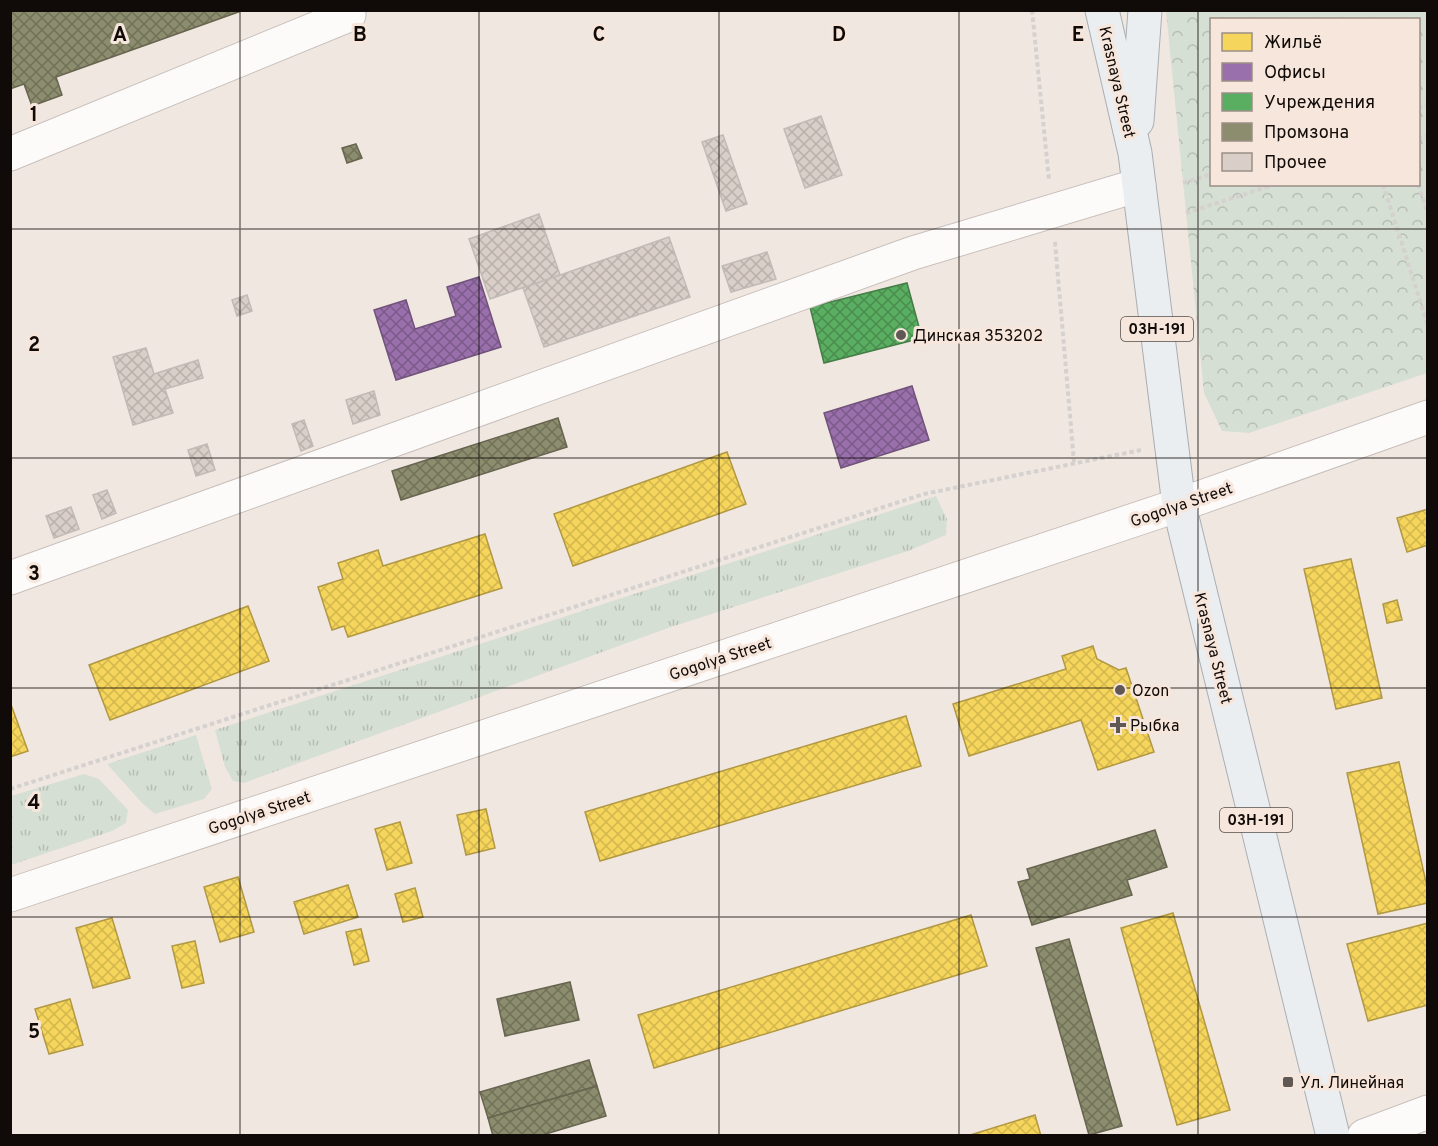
<svg xmlns="http://www.w3.org/2000/svg" width="1438" height="1146" font-family="Overpass,sans-serif">
  <style>
    .grass { fill: url(#grass-tufts) }
    .park { fill: url(#park-crowns); fill-rule: evenodd }
    .homes { fill: url(#homes-cross-hatch); stroke: #b19843; stroke-width: 1.5 }
    .offices { fill: url(#offices-cross-hatch); stroke: #70527a; stroke-width: 1.5 }
    .public { fill: url(#public-cross-hatch); stroke: #447d46; stroke-width: 1.5 }
    .industry { fill: url(#industry-cross-hatch); stroke: #67654f; stroke-width: 1.5 }
    .building { fill: url(#building-cross-hatch); stroke: #c2bab6; stroke-width: 1.5 }
    .lines { fill: none; stroke-linecap: round; stroke-linejoin: round }
    .minor-casing { stroke: #c8c0bc; stroke-width: 35 }
    .major-casing { stroke: #a9aeb3; stroke-width: 35 }
    .path { stroke: #d4d1cf; stroke-width: 4; stroke-dasharray: 4.5 3; stroke-linecap: butt }
    .minor { stroke: #fdfbfa; stroke-width: 33 }
    .major { stroke: #eaeef1; stroke-width: 33 }
    .grid { fill: none; stroke: #100b08; stroke-width: 1.5; stroke-opacity: 0.55 }
    .poi-dot { fill: #5f5854; stroke: #f7e6db; stroke-width: 2 }
    .labels { text-anchor: middle; stroke-width: 6; stroke-linejoin: round; paint-order: stroke }
    .shield { fill: #f7e6db; stroke: #554d47; stroke-width: 1.5 }
    .shield-label { font-size: 15px; font-weight: bold; fill: #100b08 }
    .street-label { font-size: 16px; fill: #100b08; stroke: #f7e6db }
    .poi-label { font-size: 16px; fill: #100b08; stroke: #f7e6db; text-anchor: start }
    .grid-label { font-size: 20px; text-anchor: middle; font-weight: bold; fill: #100b08; stroke: #f7e6db; stroke-width: 6; stroke-linejoin: round; paint-order: stroke }
  </style>
  <defs>
    <pattern id="grass-tufts" width="24" height="20" patternUnits="userSpaceOnUse" patternTransform="scale(1.5)"><rect width="24" height="20" fill="#d6dfd3"/><path d="M3 7l-1-3M5 7V3M7 7l1-3M15 17l-1-3M17 17v-4M19 17l1-3" fill="none" stroke="#b7beb4"/></pattern>
    <pattern id="park-crowns" width="20" height="18" patternUnits="userSpaceOnUse" patternTransform="scale(1.5)"><rect width="20" height="18" fill="#d6dfd3"/><path d="M2 6a3 3 0 1 1 6 0M12 15a3 3 0 1 1 6 0" fill="none" stroke="#b7beb4"/></pattern>
    <pattern id="homes-cross-hatch" width="8" height="8" patternUnits="userSpaceOnUse" patternTransform="scale(1.5)"><rect width="8" height="8" fill="#f6d55c"/><path d="M0 0l8 8M0 8l8-8" fill="none" stroke="#d2b64e"/></pattern>
    <pattern id="offices-cross-hatch" width="8" height="8" patternUnits="userSpaceOnUse" patternTransform="scale(1.5)"><rect width="8" height="8" fill="#9970ab"/><path d="M0 0l8 8M0 8l8-8" fill="none" stroke="#7b5a89"/></pattern>
    <pattern id="public-cross-hatch" width="8" height="8" patternUnits="userSpaceOnUse" patternTransform="scale(1.5)"><rect width="8" height="8" fill="#5aae61"/><path d="M0 0l8 8M0 8l8-8" fill="none" stroke="#498c4e"/></pattern>
    <pattern id="industry-cross-hatch" width="8" height="8" patternUnits="userSpaceOnUse" patternTransform="scale(1.5)"><rect width="8" height="8" fill="#8c8c6e"/><path d="M0 0l8 8M0 8l8-8" fill="none" stroke="#717158"/></pattern>
    <pattern id="building-cross-hatch" width="8" height="8" patternUnits="userSpaceOnUse" patternTransform="scale(1.5)"><rect width="8" height="8" fill="#d9cfc8"/><path d="M0 0l8 8M0 8l8-8" fill="none" stroke="#b9b0aa"/></pattern>
  </defs>
  <rect width="100%" height="100%" fill="#f1e7e1"/>
  <g class="grass">
    <path d="M 936,496 L 947,519 L 946,535 L 908,551 L 668,628 L 244,783 L 233,781 L 225,767 L 215,730 Z"/>
    <path d="M 196,735 L 212,789 L 204,799 L 155,814 L 142,803 L 107,764 Z"/>
    <path d="M 84,774 L 99,779 L 128,810 L 126,823 L 112,831 L 11,865 L 11,796 Z"/>
  </g>
  <path class="park" d="M 1166,11 L 1427,11 L 1427,373 L 1249,433 L 1222,431 L 1204,393 ZM 1212,20 L 1418,20 L 1418,184 L 1212,184 Z"/>
  <g class="homes">
    <path d="M 727,452 L 746,504 L 573,566 L 554,514 Z"/>
    <path d="M 1428,509 L 1428,545 L 1407,552 L 1397,518 Z"/>
    <path d="M 485,534 L 502,588 L 348,637 L 344,626 L 332,630 L 318,587 L 343,579 L 338,563 L 378,550 L 383,566 Z"/>
    <path d="M 1351,559 L 1382,698 L 1336,709 L 1304,569 Z"/>
    <path d="M 1397,600 L 1402,620 L 1387,623 L 1383,604 Z"/>
    <path d="M 248,606 L 269,661 L 110,720 L 89,665 Z"/>
    <path d="M 1093,646 L 1097,659 L 1119,670 L 1126,668 L 1154,752 L 1098,770 L 1081,720 L 969,756 L 953,704 L 1066,669 L 1062,656 Z"/>
    <path d="M 10,702 L 28,751 L 10,757 Z"/>
    <path d="M 906,716 L 921,766 L 600,861 L 585,812 Z"/>
    <path d="M 1399,762 L 1428,891 L 1428,903 L 1378,914 L 1347,773 Z"/>
    <path d="M 486,809 L 495,848 L 466,855 L 457,815 Z"/>
    <path d="M 400,822 L 412,863 L 387,870 L 375,829 Z"/>
    <path d="M 238,877 L 254,932 L 220,942 L 204,887 Z"/>
    <path d="M 348,885 L 358,917 L 304,934 L 294,902 Z"/>
    <path d="M 415,888 L 423,917 L 403,922 L 395,894 Z"/>
    <path d="M 1173,913 L 1230,1110 L 1177,1125 L 1121,928 Z"/>
    <path d="M 971,915 L 987,966 L 654,1068 L 638,1015 Z"/>
    <path d="M 112,918 L 130,978 L 93,988 L 76,928 Z"/>
    <path d="M 1428,923 L 1428,1005 L 1368,1021 L 1347,944 Z"/>
    <path d="M 361,929 L 369,961 L 354,965 L 346,932 Z"/>
    <path d="M 195,941 L 204,983 L 182,988 L 172,946 Z"/>
    <path d="M 70,999 L 83,1045 L 49,1054 L 35,1009 Z"/>
    <path d="M 1035,1115 L 1041,1136 L 967,1136 Z"/>
  </g>
  <g class="offices">
    <path d="M 479,277 L 501,347 L 396,380 L 374,310 L 406,300 L 415,329 L 456,316 L 447,287 Z"/>
    <path d="M 912,386 L 929,440 L 841,468 L 824,413 Z"/>
  </g>
  <path class="public" d="M 907,283 L 922,338 L 824,363 L 810,307 Z"/>
  <g class="industry">
    <path d="M 10,10 L 244,10 L 56,77 L 62,95 L 32,106 L 24,84 L 10,89 Z"/>
    <path d="M 356,144 L 362,158 L 347,163 L 342,148 Z"/>
    <path d="M 558,418 L 567,447 L 401,500 L 392,471 Z"/>
    <path d="M 1155,830 L 1167,867 L 1127,880 L 1132,895 L 1032,925 L 1018,882 L 1030,879 L 1027,869 Z"/>
    <path d="M 1069,939 L 1122,1126 L 1089,1135 L 1036,948 Z"/>
    <path d="M 570,982 L 579,1020 L 505,1036 L 497,999 Z"/>
    <path d="M 589,1060 L 597,1086 L 488,1118 L 480,1092 Z"/>
    <path d="M 597,1086 L 606,1116 L 539,1136 L 493,1136 L 488,1118 Z"/>
  </g>
  <g class="building">
    <path d="M 821,116 L 842,175 L 805,188 L 784,129 Z"/>
    <path d="M 723,135 L 747,204 L 726,211 L 702,142 Z"/>
    <path d="M 539,214 L 560,275 L 490,299 L 469,239 Z"/>
    <path d="M 669,237 L 690,297 L 544,347 L 523,288 Z"/>
    <path d="M 767,252 L 776,279 L 731,292 L 722,266 Z"/>
    <path d="M 247,295 L 252,311 L 237,316 L 232,300 Z"/>
    <path d="M 146,348 L 154,374 L 198,360 L 203,378 L 165,389 L 173,413 L 133,425 L 113,357 Z"/>
    <path d="M 374,391 L 380,415 L 353,424 L 346,400 Z"/>
    <path d="M 304,420 L 313,446 L 301,451 L 292,424 Z"/>
    <path d="M 207,444 L 215,470 L 196,476 L 188,450 Z"/>
    <path d="M 107,490 L 116,513 L 102,519 L 93,495 Z"/>
    <path d="M 71,507 L 79,529 L 54,538 L 46,516 Z"/>
  </g>
  <g class="lines">
    <g class="minor-casing">
      <g id="minor">
        <path d="M 10,154 L 349,15"/>
        <path d="M 10,578 L 913,253 L 1139,185"/>
        <path d="M 10,895 L 1179,505 L 1428,417"/>
        <path d="M 1364,1136 L 1428,1112"/>
      </g>
    </g>
    <g class="major-casing">
      <g id="major">
        <path d="M 1102,10 L 1135,153 L 1179,505 L 1333,1136"/>
        <path d="M 1137,121 L 1145,10"/>
      </g>
    </g>
    <g class="path">
      <path d="M 1032,10 L 1049,180"/>
      <path d="M 1418,108 L 1428,105"/>
      <path d="M 1418,139 L 1428,136"/>
      <path d="M 1183,183 L 1212,174"/>
      <path d="M 1383,184 L 1428,326"/>
      <path d="M 1418,184 L 1428,214"/>
      <path d="M 1186,213 L 1276,184"/>
      <path d="M 1055,242 L 1074,462"/>
      <path d="M 10,789 L 924,494 L 1141,450"/>
    </g>
    <use href="#minor" class="minor"/>
    <use href="#major" class="major"/>
  </g>
  <path class="grid" d="M 240,10 L 240,1136M 479,10 L 479,1136M 719,10 L 719,1136M 959,10 L 959,1136M 1198,10 L 1198,1136M 10,229 L 1428,229M 10,458 L 1428,458M 10,688 L 1428,688M 10,917 L 1428,917"/>
  <g class="poi-dot">
    <circle cx="901" cy="335" r="6"/>
    <circle cx="1120" cy="690" r="6"/>
    <path d="M1115 716h6v6h6v6h-6v6h-6v-6h-6v-6h6z"/>
    <rect x="1282" y="1076" width="12" height="12" rx="3"/>
  </g>
  <g class="labels">
    <g class="shield">
      <rect x="1121" y="317" width="72" height="24" rx="4.5"/>
      <rect x="1220" y="808" width="72" height="24" rx="4.5"/>
    </g>
    <g class="shield-label">
      <text x="1157" y="334">03Н-191</text>
      <text x="1256" y="825">03Н-191</text>
    </g>
    <g class="street-label">
      <text transform="translate(1118 82) rotate(77)" y="6">Krasnaya Street</text>
      <text transform="translate(1181 504) rotate(-19)" y="6">Gogolya Street</text>
      <text transform="translate(1214 648) rotate(76)" y="6">Krasnaya Street</text>
      <text transform="translate(720 658) rotate(-18)" y="6">Gogolya Street</text>
      <text transform="translate(259 812) rotate(-18)" y="6">Gogolya Street</text>
    </g>
    <g class="poi-label">
      <text x="913" y="341">Динская 353202</text>
      <text x="1132" y="696">Ozon</text>
      <text x="1130" y="731">Рыбка</text>
      <text x="1300" y="1088">Ул. Линейная</text>
    </g>
  </g>
  <g class="grid-label">
    <text x="120" y="41">A</text>
    <text x="360" y="41">B</text>
    <text x="599" y="41">C</text>
    <text x="839" y="41">D</text>
    <text x="1078" y="41">E</text>
    <text x="34" y="121">1</text>
    <text x="34" y="351">2</text>
    <text x="34" y="580">3</text>
    <text x="34" y="809">4</text>
    <text x="34" y="1038">5</text>
  </g>
  <rect width="1438" height="1146" fill="none" stroke="#100b08" stroke-width="24"/>
  <rect x="1210" y="18" width="210" height="168" fill="#f7e6db" stroke="#9b8e87" stroke-width="1.5"/>
  <rect x="1222" y="33" width="30" height="18" fill="#f6d55c" stroke="#9b8e87" stroke-width="1.5"/>
  <text x="1264" y="48" font-size="18" fill="#100b08">Жильё</text>
  <rect x="1222" y="63" width="30" height="18" fill="#9970ab" stroke="#9b8e87" stroke-width="1.5"/>
  <text x="1264" y="78" font-size="18" fill="#100b08">Офисы</text>
  <rect x="1222" y="93" width="30" height="18" fill="#5aae61" stroke="#9b8e87" stroke-width="1.5"/>
  <text x="1264" y="108" font-size="18" fill="#100b08">Учреждения</text>
  <rect x="1222" y="123" width="30" height="18" fill="#8c8c6e" stroke="#9b8e87" stroke-width="1.5"/>
  <text x="1264" y="138" font-size="18" fill="#100b08">Промзона</text>
  <rect x="1222" y="153" width="30" height="18" fill="#d9cfc8" stroke="#9b8e87" stroke-width="1.5"/>
  <text x="1264" y="168" font-size="18" fill="#100b08">Прочее</text>
</svg>
